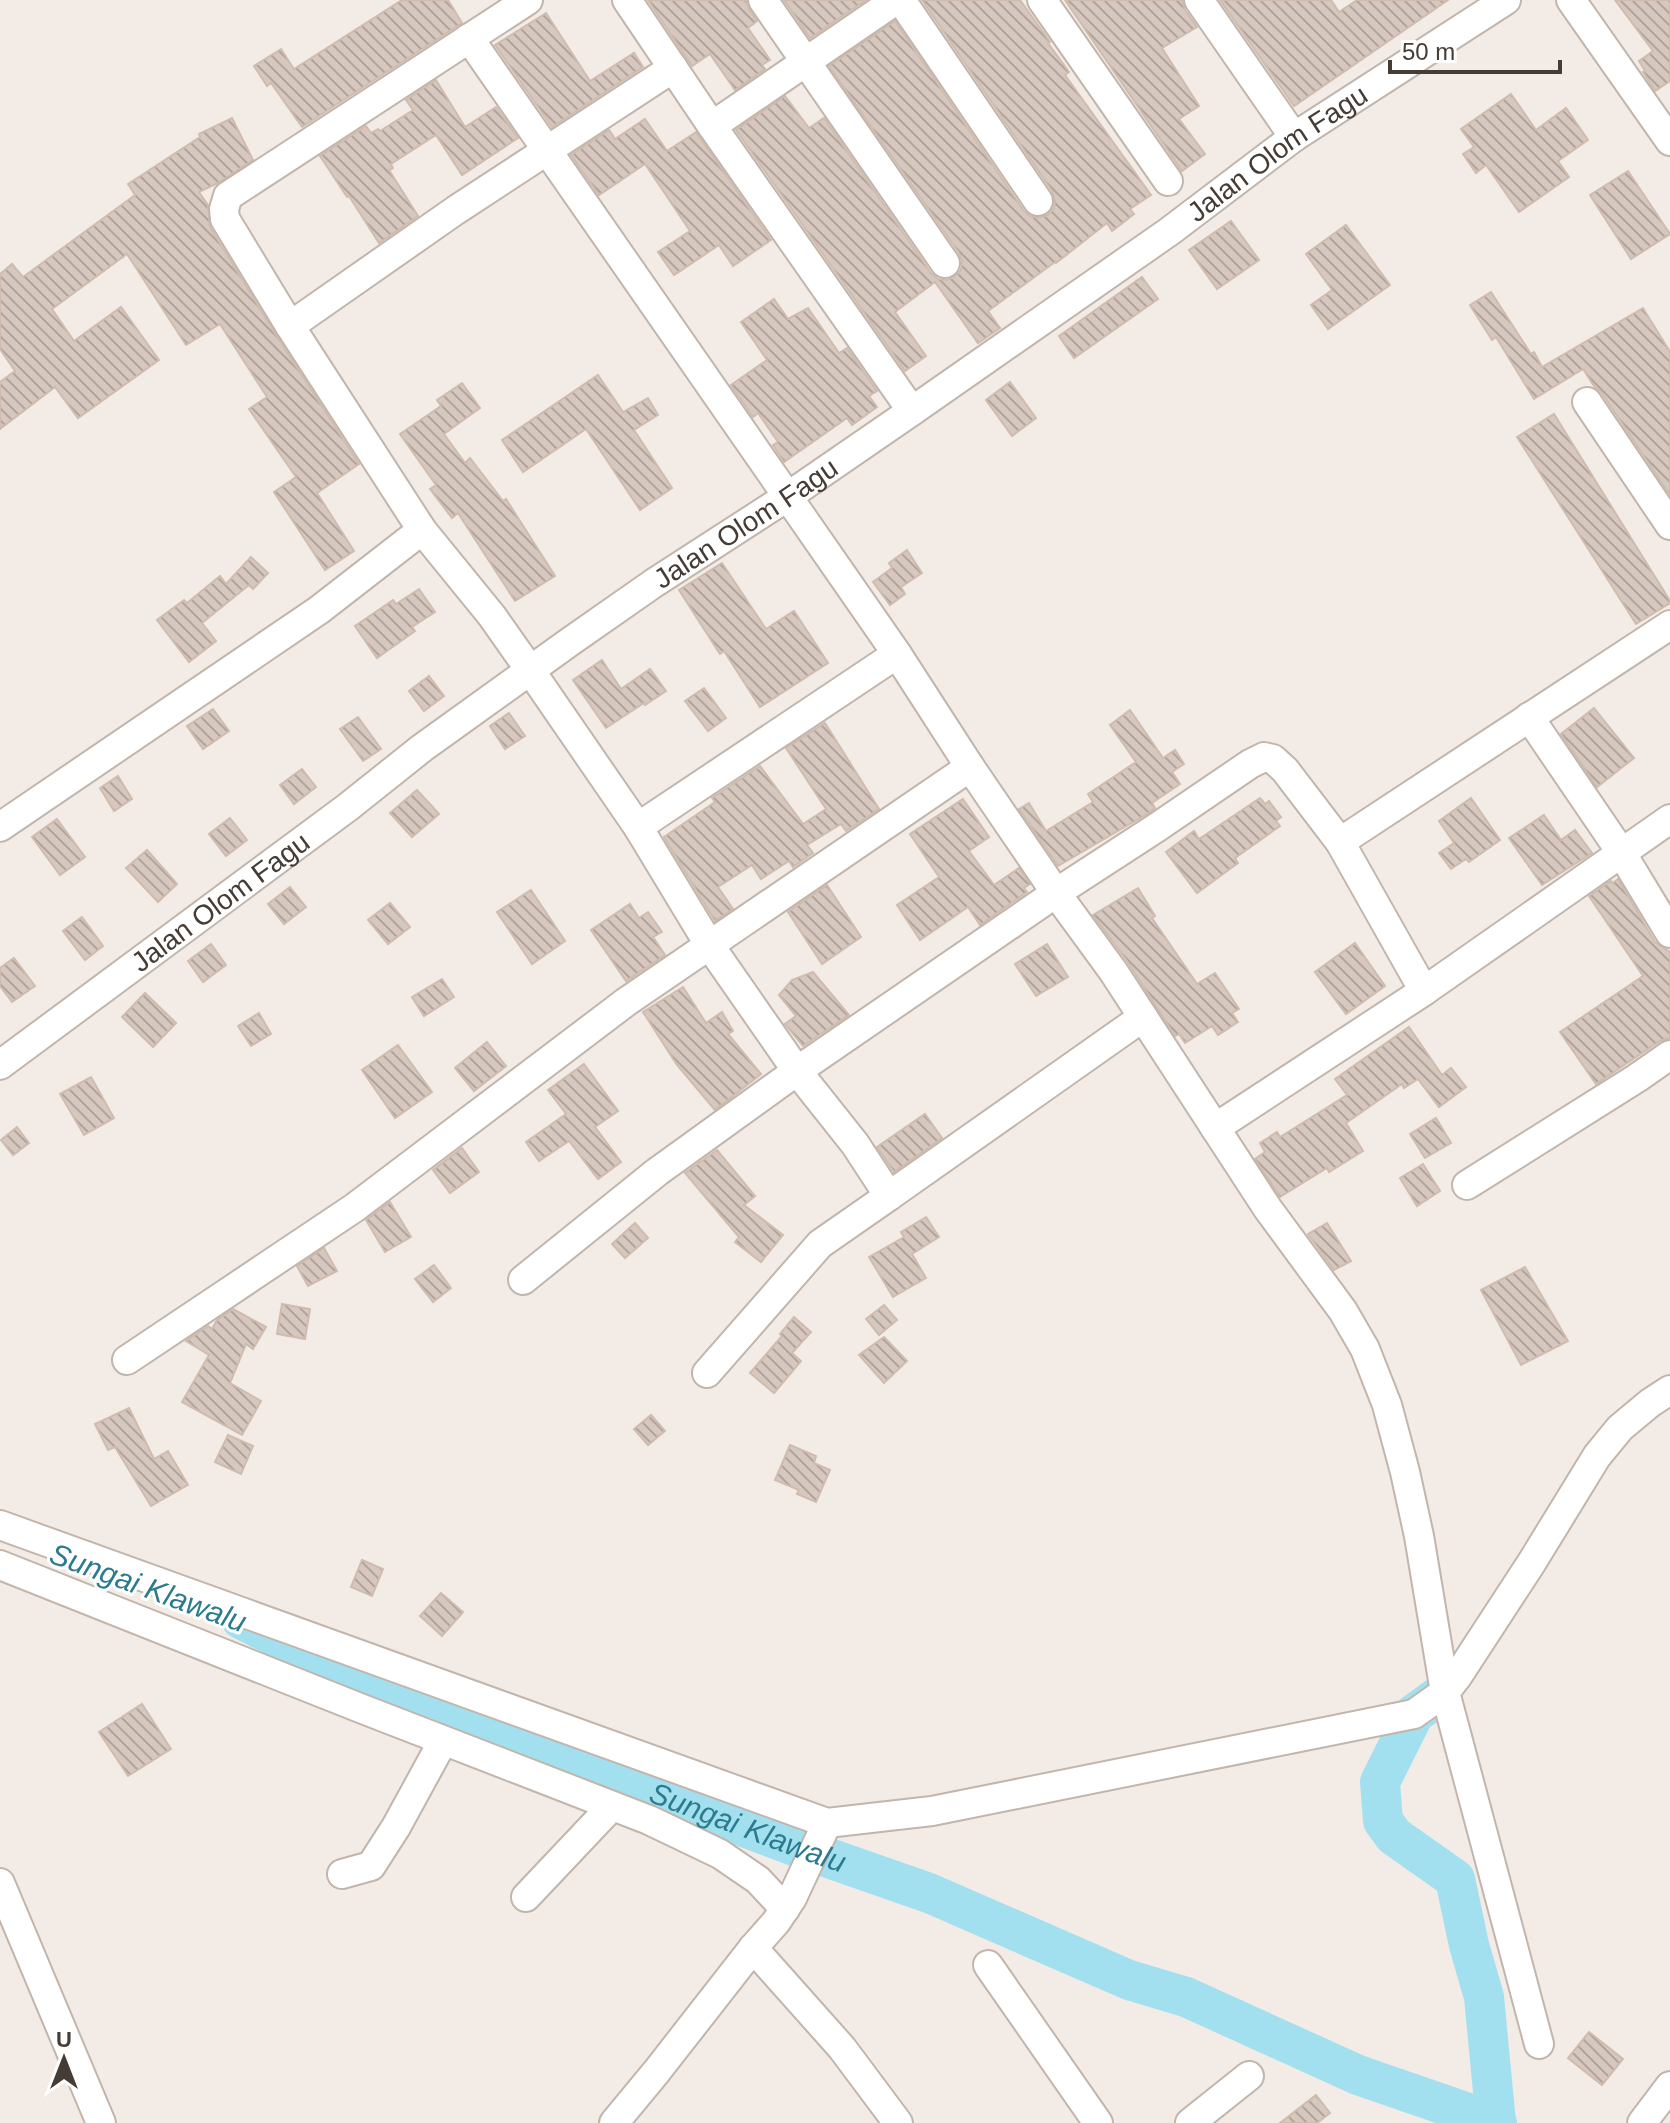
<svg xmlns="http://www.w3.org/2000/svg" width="1670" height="2123" font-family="Helvetica,sans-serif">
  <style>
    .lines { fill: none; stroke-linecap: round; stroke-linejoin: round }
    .river { stroke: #a3e0ef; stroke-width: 40 }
    .building { fill: url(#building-back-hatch); stroke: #cfbcaf; stroke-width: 2 }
    .street-casing { stroke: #c1b5ac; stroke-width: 32 }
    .street { stroke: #fff; stroke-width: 28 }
    .labels { text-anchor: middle; stroke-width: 6; stroke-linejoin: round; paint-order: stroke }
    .street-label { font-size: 28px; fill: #453c36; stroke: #fff }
    .water-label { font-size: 30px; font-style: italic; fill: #2b7b8f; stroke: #fff }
  </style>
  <defs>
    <pattern id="building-back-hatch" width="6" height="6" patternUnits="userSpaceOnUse" patternTransform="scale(2)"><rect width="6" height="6" fill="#d7c8bf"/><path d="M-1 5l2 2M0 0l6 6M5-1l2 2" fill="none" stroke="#b0a49c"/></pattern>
  </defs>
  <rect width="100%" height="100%" fill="#f3ece6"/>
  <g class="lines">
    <g class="river">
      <path id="s1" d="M 241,1619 L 313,1656 L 387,1691 L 437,1699 L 596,1771 L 797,1847 L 929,1893 L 1129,1980 L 1186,1997 L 1358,2075 L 1497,2123"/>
      <path d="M 1443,1693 L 1414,1714 L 1380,1782 L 1383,1821 L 1394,1836 L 1455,1879 L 1469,1945 L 1484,1997 L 1496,2123"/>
    </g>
  </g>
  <g class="building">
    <path d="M 402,0 L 448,0 L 462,23 L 302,127 L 271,83 L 267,86 L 254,66 L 281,49 L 294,69 Z"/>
    <path d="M 648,0 L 746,0 L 749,9 L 757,21 L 748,28 L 770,60 L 762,65 L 765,69 L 735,90 L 710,54 L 692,66 Z"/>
    <path d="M 784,0 L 866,0 L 810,38 Z"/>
    <path d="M 922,0 L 1020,0 L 1050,42 L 1048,43 L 1069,72 L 1065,75 L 1151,195 L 1130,209 L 1134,214 L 1112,231 L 1107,223 L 1056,263 L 1055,262 L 988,311 L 1000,328 L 978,343 L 935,282 L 895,312 L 926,356 L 905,371 L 736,130 L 785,96 L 809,128 L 824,118 L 931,273 L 938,279 L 947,280 L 954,277 L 961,270 L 962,261 L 959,253 L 829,66 L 895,21 L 1024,211 L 1030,216 L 1038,218 L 1048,215 L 1054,208 L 1055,201 L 1052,191 Z"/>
    <path d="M 1065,0 L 1182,0 L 1185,10 L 1197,27 L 1162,48 L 1199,106 L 1179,119 L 1205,154 L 1182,171 Z"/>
    <path d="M 1220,0 L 1331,0 L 1339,12 L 1357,0 L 1448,0 L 1294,106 Z"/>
    <path d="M 1615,0 L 1670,0 L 1670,81 L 1655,91 L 1643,72 L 1645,71 L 1639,61 L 1653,51 Z"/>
    <path d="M 546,13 L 590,81 L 634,53 L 643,67 L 552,127 L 495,45 Z"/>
    <path d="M 436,80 L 465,127 L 496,107 L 518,138 L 462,175 L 436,135 L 391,164 L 393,168 L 389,170 L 418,216 L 379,243 L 349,196 L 347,197 L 320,156 L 366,126 L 371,133 L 378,129 L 380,131 L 413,110 L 406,100 Z"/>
    <path d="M 1511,94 L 1536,130 L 1566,108 L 1588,140 L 1558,161 L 1569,177 L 1519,212 L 1486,165 L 1476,173 L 1463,154 L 1474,147 L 1461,129 Z"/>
    <path d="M 232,118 L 253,160 L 218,183 L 199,192 L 208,205 L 210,227 L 276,335 L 359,464 L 317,493 L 354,551 L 325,570 L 274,492 L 296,477 L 249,409 L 267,397 L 220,324 L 186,345 L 127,254 L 52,309 L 74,341 L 121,307 L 159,360 L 78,418 L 55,387 L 0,429 L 0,382 L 15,371 L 0,349 L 0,274 L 12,264 L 23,277 L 135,195 L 128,184 L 200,137 L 199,134 Z"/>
    <path d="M 645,119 L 667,151 L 696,132 L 771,240 L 733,266 L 719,245 L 674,275 L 658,252 L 690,231 L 645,164 L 599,195 L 571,155 L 609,130 L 615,139 Z"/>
    <path d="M 1628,171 L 1670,234 L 1631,259 L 1590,195 Z"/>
    <path d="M 1231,221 L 1259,260 L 1217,289 L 1189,250 Z"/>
    <path d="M 1346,225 L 1390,285 L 1328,329 L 1311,305 L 1332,290 L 1306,254 Z"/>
    <path d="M 1142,277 L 1158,299 L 1074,358 L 1059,336 Z"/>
    <path d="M 1491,292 L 1531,354 L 1534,352 L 1542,367 L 1643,308 L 1670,352 L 1670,495 L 1601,392 L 1594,386 L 1583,369 L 1534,399 L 1496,337 L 1492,340 L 1470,305 Z"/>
    <path d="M 774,299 L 788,319 L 808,308 L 839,353 L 847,348 L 877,391 L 869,396 L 877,407 L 852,425 L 847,418 L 784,462 L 773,445 L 778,442 L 758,413 L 753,417 L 731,385 L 767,360 L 741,322 Z"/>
    <path d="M 598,375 L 623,412 L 648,398 L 658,415 L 634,430 L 672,488 L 640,510 L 586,429 L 523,472 L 502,440 Z"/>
    <path d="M 1010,382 L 1036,418 L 1012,436 L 986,400 Z"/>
    <path d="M 462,383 L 480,408 L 444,434 L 465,463 L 470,458 L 503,501 L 506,499 L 555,576 L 515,601 L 458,513 L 452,518 L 430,489 L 436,485 L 400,434 L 441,406 L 437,400 Z"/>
    <path d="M 1554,414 L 1670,601 L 1670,603 L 1636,624 L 1517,437 Z"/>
    <path d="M 907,550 L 922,573 L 901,587 L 905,594 L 890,605 L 873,582 L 892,568 L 889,563 Z"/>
    <path d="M 251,557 L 268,573 L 253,589 L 249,585 L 202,623 L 216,641 L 189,662 L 157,620 L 184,600 L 187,603 L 220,576 L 226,584 Z"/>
    <path d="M 722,563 L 766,629 L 794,611 L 828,663 L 760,707 L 724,651 L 720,654 L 679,590 Z"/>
    <path d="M 419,589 L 435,612 L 412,627 L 415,631 L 377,658 L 355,626 L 393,600 L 396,604 Z"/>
    <path d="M 602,660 L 621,689 L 650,669 L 666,691 L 645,705 L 644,703 L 606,728 L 573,680 Z"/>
    <path d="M 429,676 L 444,696 L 424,711 L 409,691 Z"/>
    <path d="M 704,688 L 726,718 L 708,731 L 685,701 Z"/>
    <path d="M 1594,708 L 1634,758 L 1597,787 L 1561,734 Z"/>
    <path d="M 213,709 L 229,731 L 203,749 L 187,726 Z"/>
    <path d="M 1130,710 L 1163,758 L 1175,750 L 1184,764 L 1172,772 L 1180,784 L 1152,803 L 1155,808 L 1147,814 L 1058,866 L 1019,809 L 1029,803 L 1046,831 L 1093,802 L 1088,794 L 1136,762 L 1110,725 Z"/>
    <path d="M 509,713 L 525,736 L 505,749 L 490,726 Z"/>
    <path d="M 358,717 L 381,749 L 363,761 L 340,729 Z"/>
    <path d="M 825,723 L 879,809 L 846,831 L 841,824 L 807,845 L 813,853 L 793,867 L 789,861 L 761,879 L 752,865 L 718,887 L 733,909 L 715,921 L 664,837 L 715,802 L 712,798 L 760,766 L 803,824 L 826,809 L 786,748 Z"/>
    <path d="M 302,769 L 316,787 L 294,804 L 280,785 Z"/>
    <path d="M 118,776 L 132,799 L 114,811 L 100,788 Z"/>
    <path d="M 417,790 L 439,814 L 412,837 L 390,813 Z"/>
    <path d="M 1260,798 L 1265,804 L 1269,801 L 1281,817 L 1276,821 L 1280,826 L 1235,858 L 1238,863 L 1197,893 L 1166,852 L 1194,831 L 1199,839 Z"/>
    <path d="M 1471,798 L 1500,840 L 1469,862 L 1466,859 L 1451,869 L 1439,853 L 1454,843 L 1439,821 Z"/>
    <path d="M 963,799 L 989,837 L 969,851 L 994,885 L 1019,868 L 1030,884 L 1024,888 L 1027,892 L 980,925 L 968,907 L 920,940 L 897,905 L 939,877 L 910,834 Z"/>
    <path d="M 1544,815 L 1561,840 L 1575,830 L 1592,853 L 1542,885 L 1509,838 Z"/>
    <path d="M 230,818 L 247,840 L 226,856 L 209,834 Z"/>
    <path d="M 57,819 L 85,857 L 60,875 L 32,837 Z"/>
    <path d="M 147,850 L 177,884 L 158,902 L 126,868 Z"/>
    <path d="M 1618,879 L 1655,942 L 1670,952 L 1670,1038 L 1660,1041 L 1596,1084 L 1560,1032 L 1643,976 L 1589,896 L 1611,881 L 1613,883 Z"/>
    <path d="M 827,885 L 861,937 L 822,964 L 788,912 Z"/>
    <path d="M 290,887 L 306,907 L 284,924 L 268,904 Z"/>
    <path d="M 1138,888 L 1155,916 L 1152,918 L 1197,984 L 1215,973 L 1239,1009 L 1232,1013 L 1238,1022 L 1218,1035 L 1212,1026 L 1185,1043 L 1179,1034 L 1175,1036 L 1127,961 L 1093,915 Z"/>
    <path d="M 531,890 L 565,941 L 532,964 L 497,912 Z"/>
    <path d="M 390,903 L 410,927 L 388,944 L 368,920 Z"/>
    <path d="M 630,904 L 639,918 L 648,912 L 662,932 L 653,937 L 665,955 L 626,981 L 591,930 Z"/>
    <path d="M 82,917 L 103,946 L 85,960 L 63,931 Z"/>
    <path d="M 1355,943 L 1385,986 L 1346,1014 L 1315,972 Z"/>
    <path d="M 211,944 L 226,965 L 203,982 L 188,961 Z"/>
    <path d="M 1047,944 L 1068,977 L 1036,996 L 1015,964 Z"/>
    <path d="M 14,958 L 35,986 L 12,1002 L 0,986 L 0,968 Z"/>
    <path d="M 813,972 L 849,1015 L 803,1046 L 785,1024 L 796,1016 L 779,995 L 792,980 Z"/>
    <path d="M 442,979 L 454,997 L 424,1016 L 412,997 Z"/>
    <path d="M 683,987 L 706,1023 L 722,1012 L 733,1031 L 728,1034 L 761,1074 L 715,1110 L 677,1065 L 643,1012 Z"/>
    <path d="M 145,993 L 176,1023 L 153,1047 L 122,1017 Z"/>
    <path d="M 259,1013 L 271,1034 L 251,1046 L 238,1026 Z"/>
    <path d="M 1409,1027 L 1442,1075 L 1451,1068 L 1466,1087 L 1439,1107 L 1418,1079 L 1404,1088 L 1402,1084 L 1346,1123 L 1363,1151 L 1329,1172 L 1327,1168 L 1280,1197 L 1255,1159 L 1265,1152 L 1260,1143 L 1277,1132 L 1280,1137 L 1347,1095 L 1335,1079 Z"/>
    <path d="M 487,1042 L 506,1066 L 474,1091 L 455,1068 Z"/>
    <path d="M 398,1045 L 432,1092 L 395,1118 L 362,1070 Z"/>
    <path d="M 584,1064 L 618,1111 L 595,1127 L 621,1162 L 598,1179 L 569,1141 L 539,1161 L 526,1142 L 566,1114 L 548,1090 Z"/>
    <path d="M 91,1077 L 114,1118 L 84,1135 L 60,1094 Z"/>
    <path d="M 925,1114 L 942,1138 L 894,1172 L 877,1147 Z"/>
    <path d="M 1436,1118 L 1451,1143 L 1425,1158 L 1410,1134 Z"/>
    <path d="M 17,1127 L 29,1143 L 13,1155 L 1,1140 Z"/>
    <path d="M 462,1148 L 479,1172 L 450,1193 L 433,1170 Z"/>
    <path d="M 717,1150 L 755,1196 L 744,1205 L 783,1235 L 761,1262 L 735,1242 L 739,1237 L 685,1173 Z"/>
    <path d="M 1423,1164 L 1440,1191 L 1417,1206 L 1400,1178 Z"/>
    <path d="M 390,1202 L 411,1237 L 385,1252 L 366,1220 Z"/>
    <path d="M 926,1217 L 939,1237 L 912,1254 L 926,1278 L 893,1297 L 869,1257 L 904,1237 L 901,1232 Z"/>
    <path d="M 635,1223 L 648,1238 L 625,1258 L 612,1244 Z"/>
    <path d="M 1327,1223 L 1351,1261 L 1334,1270 L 1308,1234 Z"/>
    <path d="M 324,1248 L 337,1271 L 308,1286 L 297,1266 Z"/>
    <path d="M 434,1265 L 451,1288 L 433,1302 L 415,1279 Z"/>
    <path d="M 1525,1267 L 1568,1341 L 1521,1365 L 1481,1290 Z"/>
    <path d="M 282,1304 L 310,1309 L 305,1339 L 277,1334 Z"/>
    <path d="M 884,1305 L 897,1320 L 879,1335 L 866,1319 Z"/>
    <path d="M 233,1309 L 266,1327 L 253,1349 L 246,1344 L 230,1383 L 261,1401 L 242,1435 L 182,1402 L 209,1355 L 186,1341 L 208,1326 L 212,1329 L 217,1320 Z"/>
    <path d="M 794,1317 L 811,1332 L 792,1353 L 801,1361 L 774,1393 L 750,1373 L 782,1336 L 780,1334 Z"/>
    <path d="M 884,1337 L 907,1361 L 884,1383 L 859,1355 Z"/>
    <path d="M 129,1408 L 154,1459 L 168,1451 L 188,1485 L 151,1506 L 115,1447 L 108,1450 L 95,1424 Z"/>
    <path d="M 651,1415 L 665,1431 L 648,1445 L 634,1429 Z"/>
    <path d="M 228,1435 L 253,1446 L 241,1474 L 215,1462 Z"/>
    <path d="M 790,1445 L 816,1456 L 814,1463 L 830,1470 L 816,1502 L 797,1494 L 799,1490 L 775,1480 Z"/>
    <path d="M 362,1560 L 383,1569 L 372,1596 L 351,1587 Z"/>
    <path d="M 441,1593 L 463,1612 L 442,1636 L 420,1616 Z"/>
    <path d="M 142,1704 L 171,1749 L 128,1776 L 99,1732 Z"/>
    <path d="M 1589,2032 L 1623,2059 L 1602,2085 L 1568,2058 Z"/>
    <path d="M 1316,2095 L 1330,2113 L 1317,2123 L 1280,2123 Z"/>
  </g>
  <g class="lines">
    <g class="street-casing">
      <g id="street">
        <path d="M 528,0 L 228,196 L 224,209 L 225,219 L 290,326 L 422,530 L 492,616 L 530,670 L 638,827 L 710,946 L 797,1071 L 855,1144 L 889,1196 L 820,1244 L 707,1373"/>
        <path d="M 627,0 L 712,126 L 896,0"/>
        <path d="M 763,0 L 945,263"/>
        <path d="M 901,0 L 1038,201"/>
        <path d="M 1042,0 L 1168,181"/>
        <path d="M 1199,0 L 1294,137"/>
        <path d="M 1571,0 L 1670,141"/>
        <path d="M 469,38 L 897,654 L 970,767 L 1056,893 L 1113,971 L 1268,1209 L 1343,1311 L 1365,1349 L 1387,1405 L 1405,1472 L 1419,1536 L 1445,1692 L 1539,2044"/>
        <path d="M 712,126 L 912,411"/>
        <path d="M 290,326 L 456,210 L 673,68"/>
        <path d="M 1587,402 L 1670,525"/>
        <path d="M 1529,717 L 1621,852 L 1670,933"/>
        <path d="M 0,827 L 319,610 L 422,530"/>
        <path d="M 638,827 L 897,654"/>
        <path d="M 1340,842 L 1670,625"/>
        <path id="s2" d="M 0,1065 L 348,807 L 422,748 L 571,641 L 654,583 L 787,497 L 912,411 L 1170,231 L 1294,137 L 1506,0"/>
        <path d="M 1215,1128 L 1424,991 L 1670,819"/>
        <path d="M 1467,1185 L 1637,1078 L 1670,1055"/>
        <path d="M 889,1196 L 1143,1017"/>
        <path d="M 523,1280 L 657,1172 L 797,1071 L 1056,893 L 1156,828 L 1250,764 L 1264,757 L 1273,759 L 1285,770 L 1340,842 L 1424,991"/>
        <path d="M 127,1360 L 354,1208 L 626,1002 L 970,767"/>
        <path d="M 0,1525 L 827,1823 L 932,1811 L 1414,1714 L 1445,1692 L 1457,1677 L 1532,1562 L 1597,1456 L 1620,1428 L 1650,1403 L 1670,1390"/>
        <path d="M 0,1565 L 360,1708 L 649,1820 L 720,1854 L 758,1880 L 785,1909"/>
        <path d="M 342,1874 L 371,1866 L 396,1827 L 443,1741"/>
        <path d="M 0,1883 L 101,2123"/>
        <path d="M 526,1897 L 612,1806"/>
        <path d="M 753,1948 L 842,2048 L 898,2123"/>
        <path d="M 988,1965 L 1098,2123"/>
        <path d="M 614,2123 L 657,2071 L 753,1948 L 776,1922 L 792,1898 L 827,1823"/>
        <path d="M 1190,2123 L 1249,2076"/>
        <path d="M 1642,2123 L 1670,2086"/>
      </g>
    </g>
    <use href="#street" class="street"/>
  </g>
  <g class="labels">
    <g class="street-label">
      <text dy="10" stroke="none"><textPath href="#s2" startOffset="1570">Jalan Olom Fagu</textPath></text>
      <text dy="10" stroke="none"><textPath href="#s2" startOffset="922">Jalan Olom Fagu</textPath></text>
      <text dy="10" stroke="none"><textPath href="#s2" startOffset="274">Jalan Olom Fagu</textPath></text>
    </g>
    <g class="water-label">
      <text transform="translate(148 1588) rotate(20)" y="10">Sungai Klawalu</text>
      <text dy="10" stroke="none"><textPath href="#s1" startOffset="550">Sungai Klawalu</textPath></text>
    </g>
  </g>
  <g transform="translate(64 2059)" stroke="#ffffff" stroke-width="6" paint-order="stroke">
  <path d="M0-6L14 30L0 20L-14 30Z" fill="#453c36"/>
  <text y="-12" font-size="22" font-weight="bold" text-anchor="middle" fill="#453c36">U</text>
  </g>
  <path d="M1390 60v12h170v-12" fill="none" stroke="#453c36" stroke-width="4"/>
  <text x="1402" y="60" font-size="24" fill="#453c36" stroke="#ffffff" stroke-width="6" paint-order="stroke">50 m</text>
</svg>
